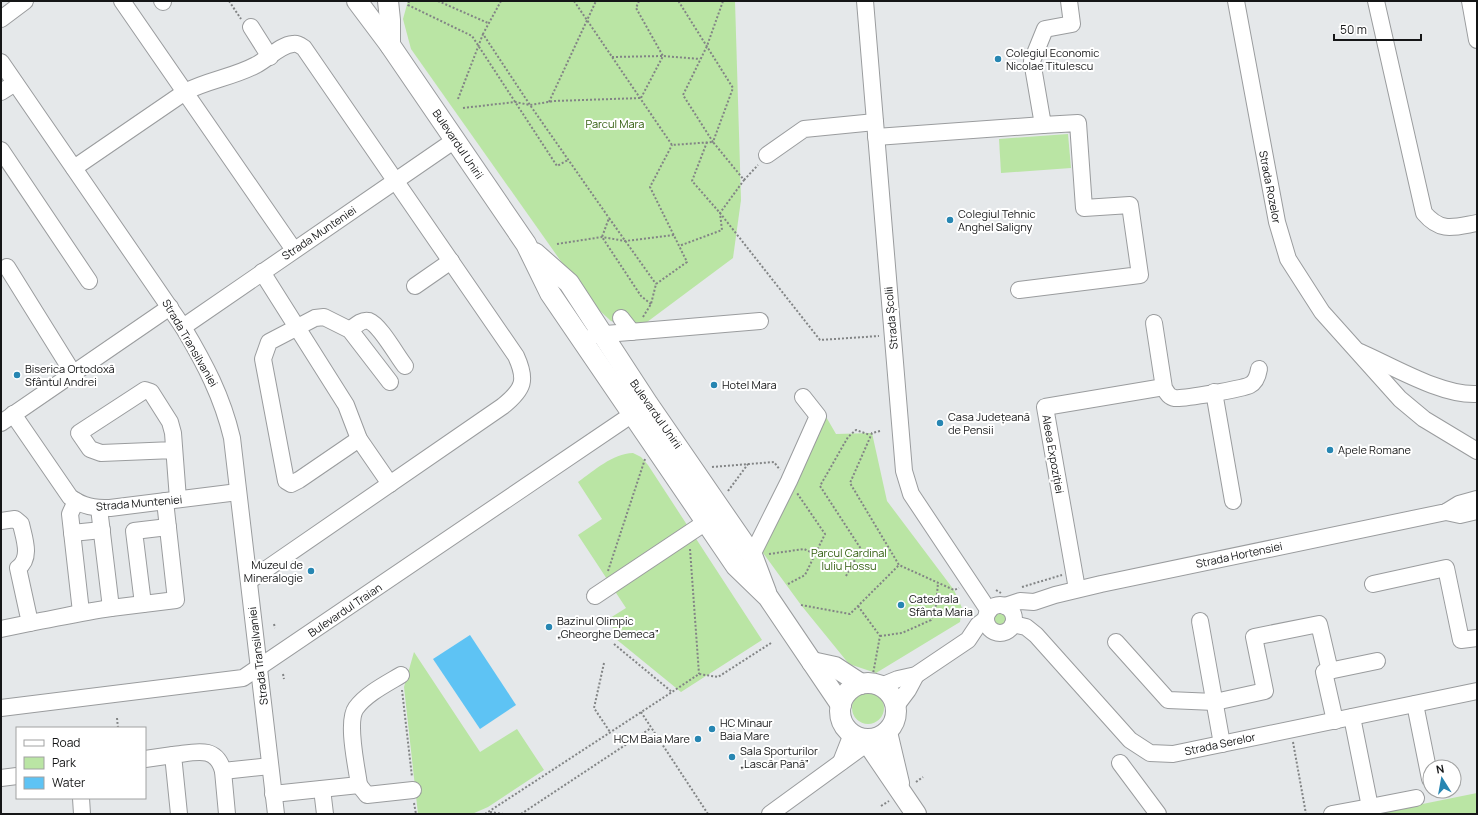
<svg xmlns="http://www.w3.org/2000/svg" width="1478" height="815" font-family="Manrope,sans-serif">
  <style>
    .green { fill: #bae5a4 }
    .water { fill: #5ec3f4 }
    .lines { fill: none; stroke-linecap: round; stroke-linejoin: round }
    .minor-casing { stroke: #9a9c9e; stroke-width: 18 }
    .major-casing { stroke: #9a9c9e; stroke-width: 22 }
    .path { stroke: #828485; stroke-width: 2; stroke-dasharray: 2 2; stroke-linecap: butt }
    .minor { stroke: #fff; stroke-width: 16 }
    .major { stroke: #fff; stroke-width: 20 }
    .poi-dot { fill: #2786b2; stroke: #fff; stroke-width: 1.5 }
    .labels { text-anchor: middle; stroke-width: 4; stroke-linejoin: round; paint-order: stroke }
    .poi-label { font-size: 11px; fill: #151617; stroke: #fff; text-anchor: start }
    .park-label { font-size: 11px; fill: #315d0d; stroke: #fff }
    .street-label { font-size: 11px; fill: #151617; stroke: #fff }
  </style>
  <rect width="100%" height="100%" fill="#e5e8ea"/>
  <g class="green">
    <path d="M 408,1 L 735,1 L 741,200 L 733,258 L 639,328 L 611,321 L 589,301 L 411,49 L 403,19 Z"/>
    <path d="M 1068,134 L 1071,168 L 1001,173 L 999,139 Z"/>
    <path d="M 825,415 L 836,434 L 872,433 L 887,501 L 954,590 L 962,608 L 960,622 L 876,673 L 849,664 L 801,605 L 761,550 Z"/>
    <path d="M 633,453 L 641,457 L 648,465 L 762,640 L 681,692 L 616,639 L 610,618 L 626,608 L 578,535 L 602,519 L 578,482 C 595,470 612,454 633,453 Z"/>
    <circle cx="1000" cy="619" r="8"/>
    <path d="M 414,652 L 480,752 L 517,729 L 544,770 L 488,807 L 472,814 L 418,814 L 404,687 Z"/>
    <circle cx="868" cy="708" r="16"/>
    <path d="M 1477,793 L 1477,814 L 1373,814 Z"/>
  </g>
  <path class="water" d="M 470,635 L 516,705 L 480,729 L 433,659 Z"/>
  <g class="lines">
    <g class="minor-casing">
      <g id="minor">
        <path d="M 122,1 L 294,250"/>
        <path d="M 162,1 L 163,2"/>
        <path d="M 865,1 L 904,471 L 911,494 L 989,611"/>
        <path d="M 1236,1 L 1277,222 L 1288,259 L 1322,312 L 1400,399 L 1424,419 L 1477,451"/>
        <path d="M 1376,1 L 1424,213 C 1441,233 1454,227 1477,223"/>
        <path d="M 1470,1 L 1477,40"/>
        <path d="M 1,19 L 25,1"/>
        <path d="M 251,27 L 270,57"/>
        <path d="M 1,62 L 183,327 C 205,364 222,396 232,438 L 276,814"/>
        <path d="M 1,92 L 15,83"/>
        <path d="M 876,137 L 1043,125"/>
        <path d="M 1,150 L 89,281"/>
        <path d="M 767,155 L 804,129 L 875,122"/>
        <path d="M 74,168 L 185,92 C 208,80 234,77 256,65 C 268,59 280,45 293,44 C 298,43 301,46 304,48 L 516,356 C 527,380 524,389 503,406 L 249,581"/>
        <path d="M 7,267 L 73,373"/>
        <path d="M 262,272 L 346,405 L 359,439 L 390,484"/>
        <path d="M 415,286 L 451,261"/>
        <path d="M 1019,290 L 1140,275 L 1130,205 L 1084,208 L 1078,123 L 1043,125 L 1032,61 L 1045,29 L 1072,24 L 1069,1"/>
        <path d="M 621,318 L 632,332"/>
        <path d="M 1154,323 L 1164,388 C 1167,393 1169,397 1175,398 C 1183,399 1242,389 1250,385 C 1256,382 1258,375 1259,369"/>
        <path d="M 183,327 L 455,140"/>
        <path d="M 350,330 C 355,326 362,319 369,321 C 380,325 397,356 405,366"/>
        <path d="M 594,335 L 760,321"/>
        <path d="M 1360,352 C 1392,366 1442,396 1477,394"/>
        <path d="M 1214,392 L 1233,501"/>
        <path d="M 13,414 L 70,497 C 83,507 95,508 110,508 L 238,492"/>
        <path d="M 1,423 L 170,307"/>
        <path d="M 359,439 L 299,480 L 291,484 L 286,481 L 263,359 L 269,342 L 315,318 L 324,317 L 350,330 L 390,382"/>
        <path d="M 174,450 L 101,453 L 90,449 L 79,433 L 145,390 L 151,392 L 170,422 L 173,433 L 178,499"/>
        <path d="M 76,501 L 70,514 L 81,612"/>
        <path d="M 1446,512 L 1460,515 L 1477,511"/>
        <path d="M 1,521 L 15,519 L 21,524 C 24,538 32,558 18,568 L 30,623 L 1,629"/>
        <path d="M 72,533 L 102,530"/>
        <path d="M 752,555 L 789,481 L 818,416 L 803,397"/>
        <path d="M 1373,584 L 1446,568 L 1461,640 L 1477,638"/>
        <path d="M 1077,589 L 1045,407 L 1158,388"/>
        <path d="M 595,596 L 706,522"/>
        <path d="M 143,604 L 134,531 L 168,527"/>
        <circle cx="1000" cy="619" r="14"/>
        <path d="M 1005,606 L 1020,601 L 1034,602 L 1055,595 L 1101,584 L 1446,512 L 1459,504 L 1477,499"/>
        <path d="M 111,608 L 176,600 L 165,501"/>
        <path d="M 1200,621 L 1222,744"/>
        <path d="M 30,623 C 57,618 83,612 111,608 L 99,508"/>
        <path d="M 1013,624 L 1026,627 L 1036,635 L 1130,740 L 1150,753 L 1173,754 L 1477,691"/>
        <path d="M 1116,642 L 1168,700 L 1215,702 L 1265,691 L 1254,637 L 1319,624 L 1330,671"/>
        <path d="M 881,686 L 898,679 L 916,675 L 968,640 L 978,625 L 986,619"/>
        <path d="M 1415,704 L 1430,779"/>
        <path d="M 896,706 L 908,690 L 916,675"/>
        <path d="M 1,708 L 243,678 L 643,407"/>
        <path d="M 1352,717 L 1370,807 L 1416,798"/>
        <path d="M 1335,721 L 1324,672 L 1377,661"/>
        <path d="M 145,759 L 173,755"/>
        <path d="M 841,762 L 852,734"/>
        <path d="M 1120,763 L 1158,814"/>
        <path d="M 223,771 L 227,814"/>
        <path d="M 1,778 L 17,776"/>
        <path d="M 359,785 L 367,795 L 413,790"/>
        <path d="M 322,789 L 325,814"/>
        <path d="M 273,794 L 359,785 C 357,768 346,722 356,708 C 366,694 386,684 401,675"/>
        <path d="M 81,798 L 82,814"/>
        <path d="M 179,814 L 173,755 C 193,753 216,744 223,771 L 270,766"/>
        <path d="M 770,814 L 873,739"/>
        <path d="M 1332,814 L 1370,807"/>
      </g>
    </g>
    <g class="major-casing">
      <g id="major">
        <path d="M 357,1 L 390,45 L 526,244 L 550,293 L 736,566 L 768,597 L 841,705"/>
        <path d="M 388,1 L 390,20 L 390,45"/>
        <path d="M 535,253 L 569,283 L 648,404 L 752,555 L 766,592"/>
        <path d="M 812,662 L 835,667 L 861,684"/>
        <circle cx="868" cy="711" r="28"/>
        <path d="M 887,732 L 899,783"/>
        <path d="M 865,739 L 916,814"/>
      </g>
    </g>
    <g class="path">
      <path d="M 229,1 L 241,19"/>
      <path d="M 409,1 L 408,5 L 472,36 L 557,166 L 568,160"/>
      <path d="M 438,1 L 488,23"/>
      <path d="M 501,1 L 483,34 L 530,105 L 609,218"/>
      <path d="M 574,1 L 672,145 L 713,142 L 744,180 L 720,213 L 722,230 L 679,246"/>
      <path d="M 639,1 L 636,8 L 663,56 L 641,98"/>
      <path d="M 679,1 L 679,2 L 733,88 L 713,142 L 683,95 L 707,46 L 723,1"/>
      <path d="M 612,57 L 663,56 L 700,59"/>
      <path d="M 458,99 L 483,34"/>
      <path d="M 549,102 L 596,1"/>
      <path d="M 463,108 L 515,102 L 530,105 L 554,101 L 641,98"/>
      <path d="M 707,142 L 692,181 L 720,213 L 820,340 L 879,336"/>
      <path d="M 744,180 L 758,165"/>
      <path d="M 557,244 L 602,237 L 625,241 L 674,235"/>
      <path d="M 651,304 L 641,296 L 602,237 L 609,218 L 656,284"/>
      <path d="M 643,317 L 651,304 L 656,284 L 687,262 L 650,187 L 672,145"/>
      <path d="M 880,431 L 872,433 L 850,483 L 899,565 L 954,590 L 959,588"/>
      <path d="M 712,467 L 774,462 L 780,470"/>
      <path d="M 728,491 L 748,464"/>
      <path d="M 690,549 L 699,674"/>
      <path d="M 769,554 L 804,549 L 815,554"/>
      <path d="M 608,571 L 645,459"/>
      <path d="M 846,576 L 861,549 L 820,486 L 848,437 L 856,430 L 870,435"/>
      <path d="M 788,584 L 805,575 L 825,534 L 797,493"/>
      <path d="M 1022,587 L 1062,575"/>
      <path d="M 996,590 L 1001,593"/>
      <path d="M 801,605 L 850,614 L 899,565"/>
      <path d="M 858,606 L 880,636 L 873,674"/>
      <path d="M 274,624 L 275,628"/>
      <path d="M 880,636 L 902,633 L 931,620 L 936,605 L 938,583"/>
      <path d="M 614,644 L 672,692 L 699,674 L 718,677 L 771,643"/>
      <path d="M 604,663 L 594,708 L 610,732"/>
      <path d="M 283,674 L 284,679"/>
      <path d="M 402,690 L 412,777"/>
      <path d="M 641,712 L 708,814"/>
      <path d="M 117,718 L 118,728"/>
      <path d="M 1293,742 L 1306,814"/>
      <path d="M 916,782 L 923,777"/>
      <path d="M 414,803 L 416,814"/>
      <path d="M 881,806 L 889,801"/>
      <path d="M 490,812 L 503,814"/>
      <path d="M 485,814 L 672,692"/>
      <path d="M 521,814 L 651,728"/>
    </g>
    <use href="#minor" class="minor"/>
    <use href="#major" class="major"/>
  </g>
  <g class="poi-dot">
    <circle cx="998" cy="59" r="4"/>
    <circle cx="950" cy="220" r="4"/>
    <circle cx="17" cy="375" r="4"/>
    <circle cx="714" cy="385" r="4"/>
    <circle cx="940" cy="423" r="4"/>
    <circle cx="1330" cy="450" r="4"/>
    <circle cx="311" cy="571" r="4"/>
    <circle cx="901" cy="605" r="4"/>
    <circle cx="549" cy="627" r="4"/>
    <circle cx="712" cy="729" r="4"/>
    <circle cx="698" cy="739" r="4"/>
    <circle cx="732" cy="757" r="4"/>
  </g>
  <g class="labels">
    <g class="poi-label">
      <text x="1006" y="57">Colegiul Economic<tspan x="1006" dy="13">Nicolae Titulescu</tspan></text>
      <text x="958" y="218">Colegiul Tehnic<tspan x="958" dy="13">Anghel Saligny</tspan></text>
      <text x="25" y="373">Biserica Ortodoxă<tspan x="25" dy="13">Sfântul Andrei</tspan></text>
      <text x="722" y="389">Hotel Mara</text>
      <text x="948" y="421">Casa Județeană<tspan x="948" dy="13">de Pensii</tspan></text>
      <text x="1338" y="454">Apele Romane</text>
      <text x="303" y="569" text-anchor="end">Muzeul de<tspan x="303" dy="13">Mineralogie</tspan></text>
      <text x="909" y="603">Catedrala<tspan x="909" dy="13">Sfânta Maria</tspan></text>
      <text x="557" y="625">Bazinul Olimpic<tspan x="557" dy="13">„Gheorghe Demeca”</tspan></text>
      <text x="720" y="727">HC Minaur<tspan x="720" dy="13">Baia Mare</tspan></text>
      <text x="690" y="743" text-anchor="end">HCM Baia Mare</text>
      <text x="740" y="755">Sala Sporturilor<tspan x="740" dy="13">„Lascăr Pană”</tspan></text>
    </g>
    <g class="park-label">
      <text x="615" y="128">Parcul Mara</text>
      <text x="849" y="557">Parcul Cardinal<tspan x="849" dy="13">Iuliu Hossu</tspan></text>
    </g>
    <g class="street-label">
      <text transform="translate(458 144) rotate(56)" y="4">Bulevardul Unirii</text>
      <text transform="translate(1270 187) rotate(79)" y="4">Strada Rozelor</text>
      <text transform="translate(319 233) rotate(-34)" y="4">Strada Munteniei</text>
      <text transform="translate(891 318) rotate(-95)" y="4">Strada Școlii</text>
      <text transform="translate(190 343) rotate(60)" y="4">Strada Transilvaniei</text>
      <text transform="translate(656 414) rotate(55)" y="4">Bulevardul Unirii</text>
      <text transform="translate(1053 454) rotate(80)" y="4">Aleea Expoziției</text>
      <text transform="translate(139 503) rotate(-5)" y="4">Strada Munteniei</text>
      <text transform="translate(1239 555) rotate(-12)" y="4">Strada Hortensiei</text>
      <text transform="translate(345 610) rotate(-34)" y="4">Bulevardul Traian</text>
      <text transform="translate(258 656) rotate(-97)" y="4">Strada Transilvaniei</text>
      <text transform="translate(1220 744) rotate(-12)" y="4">Strada Serelor</text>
    </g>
  </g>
  <rect width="1478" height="815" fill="none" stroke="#151617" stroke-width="4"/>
  <rect x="16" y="727" width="130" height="72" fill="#ffffff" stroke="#a1a2a2"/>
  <rect x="24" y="740" width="20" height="6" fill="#ffffff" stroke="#a1a2a2"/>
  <text x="52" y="747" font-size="12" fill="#151617">Road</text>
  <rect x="24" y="757" width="20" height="12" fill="#bae5a4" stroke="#a1a2a2"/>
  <text x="52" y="767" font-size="12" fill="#151617">Park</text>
  <rect x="24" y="777" width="20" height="12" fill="#5ec3f4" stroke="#a1a2a2"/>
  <text x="52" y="787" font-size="12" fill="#151617">Water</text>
  <g transform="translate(1442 779) rotate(349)"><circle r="19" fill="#ffffff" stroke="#a1a2a2"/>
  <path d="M0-3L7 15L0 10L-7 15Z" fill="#2786b2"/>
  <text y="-6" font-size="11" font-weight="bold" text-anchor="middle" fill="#151617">N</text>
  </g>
  <path d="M1334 34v6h87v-6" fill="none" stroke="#151617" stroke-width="2"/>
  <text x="1340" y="34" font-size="12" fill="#151617" stroke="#ffffff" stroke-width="3" paint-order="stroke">50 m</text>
</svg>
